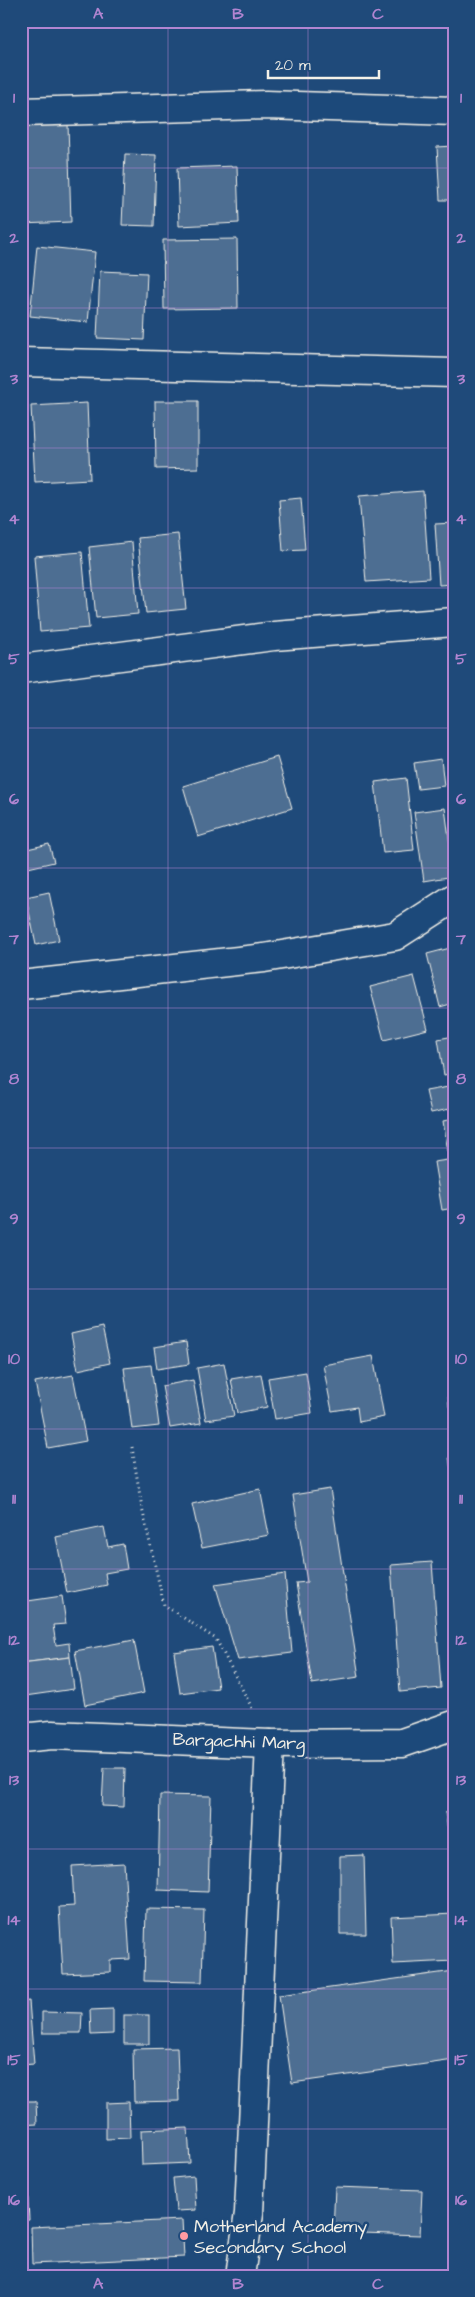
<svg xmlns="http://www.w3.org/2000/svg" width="475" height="2297" font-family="'Architects Daughter',sans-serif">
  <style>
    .building { fill: #4d6e92; stroke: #f4f1e8 }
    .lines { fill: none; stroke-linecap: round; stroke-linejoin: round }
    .minor-casing { stroke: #f4f1e8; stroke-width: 31 }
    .tertiary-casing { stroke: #f4f1e8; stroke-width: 31 }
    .path { stroke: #f4f1e8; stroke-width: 3; stroke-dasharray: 1 4; stroke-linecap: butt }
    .minor { stroke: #1f4a7a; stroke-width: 28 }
    .tertiary { stroke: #1f4a7a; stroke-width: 28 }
    .grid { fill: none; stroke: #b185d1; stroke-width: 1; stroke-opacity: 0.55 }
    .poi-dot { fill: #ff9aa2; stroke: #1f4a7a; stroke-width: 2 }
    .labels { text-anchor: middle; stroke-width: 5; stroke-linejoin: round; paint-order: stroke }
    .street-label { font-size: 18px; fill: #f4f1e8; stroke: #1f4a7a }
    .poi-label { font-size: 18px; fill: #f4f1e8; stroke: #1f4a7a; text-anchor: start }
    .neatline { fill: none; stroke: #b185d1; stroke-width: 2 }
    .grid-label { font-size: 16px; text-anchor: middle; font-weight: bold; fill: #b185d1 }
  </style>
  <rect width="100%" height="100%" fill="#1f4a7a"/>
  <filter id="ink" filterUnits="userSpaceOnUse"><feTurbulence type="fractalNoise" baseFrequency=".02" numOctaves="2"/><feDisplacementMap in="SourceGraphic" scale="10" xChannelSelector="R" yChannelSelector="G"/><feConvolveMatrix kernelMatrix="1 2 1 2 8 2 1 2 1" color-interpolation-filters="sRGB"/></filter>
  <g filter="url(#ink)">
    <g class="building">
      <path d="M 68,124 L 71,222 L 21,224 L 21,125 Z"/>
      <path d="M 454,146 L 454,200 L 440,200 L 437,147 Z"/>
      <path d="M 125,154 L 156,155 L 154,226 L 122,225 Z"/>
      <path d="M 237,166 L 239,223 L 179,226 L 177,168 Z"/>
      <path d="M 237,239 L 238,308 L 164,309 L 163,240 Z"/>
      <path d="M 37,246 L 95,252 L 88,322 L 30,316 Z"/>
      <path d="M 100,271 L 147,273 L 144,340 L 97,338 Z"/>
      <path d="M 155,401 L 198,401 L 198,468 L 156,469 Z"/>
      <path d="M 87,403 L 90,479 L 35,482 L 31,406 Z"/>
      <path d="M 423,491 L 429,578 L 366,582 L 359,496 Z"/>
      <path d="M 301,498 L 305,550 L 283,551 L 279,500 Z"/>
      <path d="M 454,523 L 454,584 L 439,585 L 435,524 Z"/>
      <path d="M 178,534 L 186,609 L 146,613 L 138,538 Z"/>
      <path d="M 132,542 L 138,614 L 96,618 L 89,547 Z"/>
      <path d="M 82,552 L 89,628 L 40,632 L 34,556 Z"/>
      <path d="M 277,757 L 292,808 L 198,837 L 183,786 Z"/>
      <path d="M 441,759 L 444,786 L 418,789 L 414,763 Z"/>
      <path d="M 406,778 L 414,850 L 383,853 L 375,782 Z"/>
      <path d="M 445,808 L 454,876 L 424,881 L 414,812 Z"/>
      <path d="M 49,844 L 54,862 L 28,868 L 23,850 Z"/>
      <path d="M 49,892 L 59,940 L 36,945 L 26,897 Z"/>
      <path d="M 454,947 L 454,1003 L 440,1007 L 427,954 Z"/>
      <path d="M 414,976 L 428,1029 L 384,1040 L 370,987 Z"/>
      <path d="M 454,1036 L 454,1073 L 444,1075 L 438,1039 Z"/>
      <path d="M 454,1086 L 454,1108 L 431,1113 L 426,1091 Z"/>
      <path d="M 454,1119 L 454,1151 L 448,1152 L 443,1121 Z"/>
      <path d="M 454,1159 L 454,1208 L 442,1210 L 434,1162 Z"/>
      <path d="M 102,1327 L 110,1363 L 78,1370 L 71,1334 Z"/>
      <path d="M 186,1342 L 189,1364 L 157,1369 L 154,1347 Z"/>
      <path d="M 373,1356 L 384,1417 L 359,1422 L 357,1407 L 332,1411 L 323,1365 Z"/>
      <path d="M 224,1363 L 234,1416 L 206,1420 L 197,1368 Z"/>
      <path d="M 151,1365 L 159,1426 L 132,1429 L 124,1368 Z"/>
      <path d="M 306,1372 L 312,1413 L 275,1419 L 268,1378 Z"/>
      <path d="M 261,1374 L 267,1407 L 237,1413 L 231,1379 Z"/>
      <path d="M 73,1375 L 86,1441 L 48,1448 L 35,1382 Z"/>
      <path d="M 193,1380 L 201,1423 L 170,1428 L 162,1386 Z"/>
      <path d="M 454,1384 L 454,1406 L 449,1407 L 447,1385 Z"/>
      <path d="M 454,1456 L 454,1485 L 453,1485 L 449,1457 Z"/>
      <path d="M 260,1489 L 269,1535 L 202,1548 L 192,1504 Z"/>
      <path d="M 330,1489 L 359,1677 L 312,1684 L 296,1583 L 307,1582 L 293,1495 Z"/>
      <path d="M 104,1527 L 108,1547 L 123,1544 L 127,1569 L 105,1573 L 107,1585 L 67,1593 L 56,1537 Z"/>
      <path d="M 432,1562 L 441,1688 L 400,1692 L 391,1565 Z"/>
      <path d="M 285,1574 L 292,1653 L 238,1660 L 215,1584 Z"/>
      <path d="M 62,1596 L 66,1624 L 53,1625 L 56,1645 L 69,1643 L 70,1657 L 21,1663 L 21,1602 Z"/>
      <path d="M 134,1640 L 144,1693 L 85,1705 L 75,1651 Z"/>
      <path d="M 212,1647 L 218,1688 L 180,1693 L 174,1652 Z"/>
      <path d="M 70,1657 L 74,1689 L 25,1696 L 21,1663 Z"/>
      <path d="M 104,1768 L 125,1768 L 124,1807 L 102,1806 Z"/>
      <path d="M 160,1795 L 211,1796 L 208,1892 L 158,1890 Z"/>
      <path d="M 454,1811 L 454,1864 L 445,1813 Z"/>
      <path d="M 364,1855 L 366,1934 L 340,1934 L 340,1856 Z"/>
      <path d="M 124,1863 L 130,1959 L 110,1960 L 110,1972 L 63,1974 L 59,1907 L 74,1906 L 72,1866 Z"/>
      <path d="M 146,1909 L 204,1910 L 202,1982 L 144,1981 Z"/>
      <path d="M 454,1914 L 454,1961 L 393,1964 L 391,1917 Z"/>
      <path d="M 454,1971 L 454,2060 L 292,2083 L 279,1995 Z"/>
      <path d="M 29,2001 L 34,2064 L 21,2065 L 21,2002 Z"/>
      <path d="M 113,2009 L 113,2034 L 91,2035 L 90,2010 Z"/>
      <path d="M 42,2012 L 82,2013 L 81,2033 L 42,2033 Z"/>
      <rect x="124" y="2015" width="25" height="29"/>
      <path d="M 177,2048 L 179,2101 L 134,2102 L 133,2049 Z"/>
      <path d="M 21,2101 L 36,2101 L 37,2124 L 21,2125 Z"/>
      <path d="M 129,2102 L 130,2138 L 106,2139 L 106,2103 Z"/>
      <path d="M 188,2128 L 190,2163 L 142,2165 L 141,2130 Z"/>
      <path d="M 194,2176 L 196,2210 L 176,2211 L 173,2178 Z"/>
      <path d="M 27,2178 L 29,2220 L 21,2221 L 21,2179 Z"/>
      <path d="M 335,2187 L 422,2190 L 420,2235 L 333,2232 Z"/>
      <path d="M 182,2220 L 184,2257 L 32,2264 L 31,2227 Z"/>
    </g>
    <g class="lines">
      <g class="minor-casing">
        <g id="minor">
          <path d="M 21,112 L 266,105 L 454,111"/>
          <path d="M 21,362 L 454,373"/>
          <path d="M 21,669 L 274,636 L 454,622"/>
          <path d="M 21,985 L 264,958 L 395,936 L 454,898"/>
          <path d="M 240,2276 L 249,2213 L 270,1744"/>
        </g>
      </g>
      <g class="tertiary-casing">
        <path id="tertiary" d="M 21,1738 L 52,1735 L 270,1744 L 402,1743 L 454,1725"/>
      </g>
      <path class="path" d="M 132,1447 L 142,1508 L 164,1605 L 216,1639 L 253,1710"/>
      <use href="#minor" class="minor"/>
      <use href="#tertiary" class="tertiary"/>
    </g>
  </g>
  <path class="grid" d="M 168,21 L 168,2276M 308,21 L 308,2276M 21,168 L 454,168M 21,308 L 454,308M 21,448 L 454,448M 21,588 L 454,588M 21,728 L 454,728M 21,868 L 454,868M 21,1008 L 454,1008M 21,1148 L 454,1148M 21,1289 L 454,1289M 21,1429 L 454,1429M 21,1569 L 454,1569M 21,1709 L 454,1709M 21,1849 L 454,1849M 21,1989 L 454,1989M 21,2129 L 454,2129"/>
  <circle class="poi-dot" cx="184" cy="2236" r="5"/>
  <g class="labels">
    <g class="street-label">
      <text transform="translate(239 1741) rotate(2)" y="6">Bargachhi Marg</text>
    </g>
    <g class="poi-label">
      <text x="194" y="2232">Motherland Academy<tspan x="194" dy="21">Secondary School</tspan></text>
    </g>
  </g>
  <rect width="475" height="2297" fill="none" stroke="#1f4a7a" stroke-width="55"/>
  <path d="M268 70v8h111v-8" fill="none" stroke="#f4f1e8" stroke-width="2.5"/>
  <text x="275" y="70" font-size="15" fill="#f4f1e8" stroke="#1f4a7a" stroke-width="4" paint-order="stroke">20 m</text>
  <rect x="28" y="28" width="420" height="2242" class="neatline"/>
  <g class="grid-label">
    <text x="98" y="19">A</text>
    <text x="238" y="19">B</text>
    <text x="378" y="19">C</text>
    <text x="14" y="103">1</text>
    <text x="461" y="103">1</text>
    <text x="14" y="243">2</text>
    <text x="461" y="243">2</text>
    <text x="14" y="384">3</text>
    <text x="461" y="384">3</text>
    <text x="14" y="524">4</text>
    <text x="461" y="524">4</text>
    <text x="14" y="664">5</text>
    <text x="461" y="664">5</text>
    <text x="14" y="804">6</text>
    <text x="461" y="804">6</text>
    <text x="14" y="944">7</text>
    <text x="461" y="944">7</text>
    <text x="14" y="1084">8</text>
    <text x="461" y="1084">8</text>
    <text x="14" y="1224">9</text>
    <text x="461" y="1224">9</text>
    <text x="14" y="1364">10</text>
    <text x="461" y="1364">10</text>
    <text x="14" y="1504">11</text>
    <text x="461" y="1504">11</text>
    <text x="14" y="1645">12</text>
    <text x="461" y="1645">12</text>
    <text x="14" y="1785">13</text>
    <text x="461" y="1785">13</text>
    <text x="14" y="1925">14</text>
    <text x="461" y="1925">14</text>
    <text x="14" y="2065">15</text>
    <text x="461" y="2065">15</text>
    <text x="14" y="2205">16</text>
    <text x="461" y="2205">16</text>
    <text x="98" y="2289">A</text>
    <text x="238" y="2289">B</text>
    <text x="378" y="2289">C</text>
  </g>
</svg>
